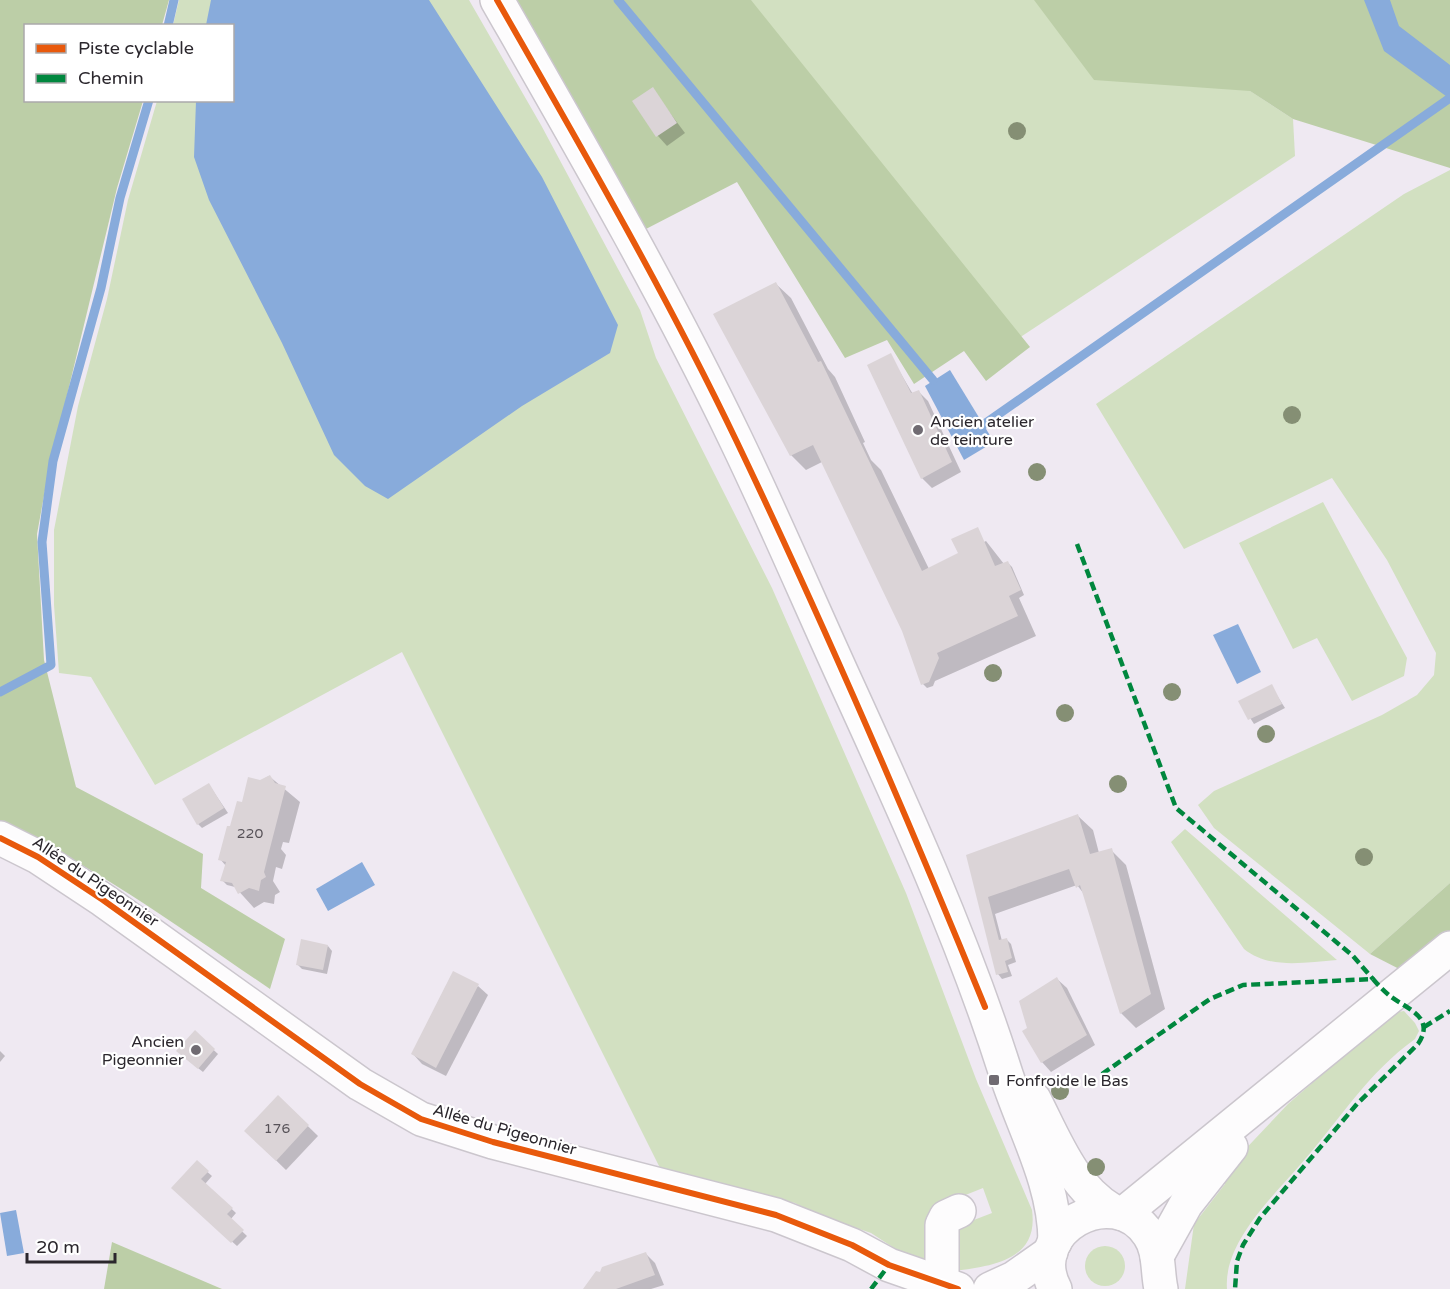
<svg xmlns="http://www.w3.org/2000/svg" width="1450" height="1289" font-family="'Varela Round',sans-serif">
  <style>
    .green { fill: #d2e0c1 }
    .forest { fill: #bccea7 }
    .water { fill: #88abdb }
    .shadow { fill: #0003 }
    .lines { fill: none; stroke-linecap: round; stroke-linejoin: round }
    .stream { stroke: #88abdb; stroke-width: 9 }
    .building { fill: #dbd4d7 }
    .minor-casing { stroke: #cbc6cd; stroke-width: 36 }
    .minor { stroke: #fdfcfd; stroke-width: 33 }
    .quiet { stroke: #00873e; stroke-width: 4.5; stroke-dasharray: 9 4.5; stroke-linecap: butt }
    .cycleway-casing { stroke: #fff; stroke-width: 10 }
    .cycleway { stroke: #e8590c; stroke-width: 6 }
    .tree { fill: #858f74 }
    .poi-dot { fill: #706b72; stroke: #fff; stroke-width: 2 }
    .labels { text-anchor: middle; stroke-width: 4.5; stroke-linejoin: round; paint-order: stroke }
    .number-label { font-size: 14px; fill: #575258 }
    .poi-label { font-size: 16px; fill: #2b272d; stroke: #fff; text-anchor: start }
    .street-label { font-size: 16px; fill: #2b272d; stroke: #fff }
  </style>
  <rect width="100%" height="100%" fill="#efe9f2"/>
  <g class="green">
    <path d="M 179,0 L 469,0 L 541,125 L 640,310 L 656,358 L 772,588 L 906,893 L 976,1079 L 1032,1210 C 1039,1260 993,1266 955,1271 L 953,1228 L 992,1213 L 983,1188 L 933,1208 L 932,1266 L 908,1257 L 871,1233 L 818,1215 L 795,1203 L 662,1172 L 402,652 L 155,785 L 91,677 L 59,673 L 54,605 L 54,530 L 78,406 L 107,299 L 128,200 L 157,101 L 232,100 L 232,26 L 173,25 Z"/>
    <path d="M 702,0 L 1111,0 L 1293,119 L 1295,156 L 984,361 Z"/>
    <path d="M 1450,170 L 1450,883 L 1370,954 L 1214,828 L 1198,805 L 1214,791 L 1382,715 L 1417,695 L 1434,675 L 1436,653 L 1387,560 L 1332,478 L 1184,549 L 1096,404 L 1404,194 Z"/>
    <path d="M 1323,502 L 1407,658 L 1404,676 L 1352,701 L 1317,638 L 1293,649 L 1239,543 Z"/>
    <path d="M 1185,829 L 1337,960 C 1306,962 1270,970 1244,949 L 1171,842 Z"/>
    <path d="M 1404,1011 L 1415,1023 L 1419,1031 L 1415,1039 C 1368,1073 1343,1115 1306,1158 C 1278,1192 1223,1240 1227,1289 L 1185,1289 L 1194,1224 L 1225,1184 L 1218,1178 L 1288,1104 L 1393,1013 Z"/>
    <circle cx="1105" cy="1266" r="20"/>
  </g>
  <g class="forest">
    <path d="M 0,0 L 169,0 L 162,25 L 26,26 L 26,100 L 143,101 L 117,188 L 48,474 L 37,534 L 44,660 L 76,787 L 203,854 L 201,888 L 285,939 L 270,989 C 183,930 96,866 0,822 Z"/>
    <path d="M 512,0 L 751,0 L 1030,347 L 986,381 L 964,351 L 914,384 L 887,340 L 845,358 L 737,182 L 644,230 Z"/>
    <path d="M 1034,0 L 1450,0 L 1450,168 L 1293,119 L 1250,91 L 1094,80 Z"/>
    <path d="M 1450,883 L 1450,939 L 1409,974 L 1370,954 Z"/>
    <path d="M 112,1242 L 222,1289 L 104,1289 Z"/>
  </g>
  <g class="water">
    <path d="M 211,0 L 429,0 L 542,177 L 618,325 L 610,353 L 522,406 L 388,499 L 365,486 L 334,455 L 282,343 L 209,200 L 194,157 L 196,101 L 232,100 L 232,26 L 206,25 Z"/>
    <path d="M 1364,0 L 1390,0 L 1399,26 L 1450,65 L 1450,99 L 1384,51 Z"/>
    <path d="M 950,370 L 994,442 L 964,460 L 925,386 Z"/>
    <path d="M 1238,624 L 1261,672 L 1237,684 L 1213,635 Z"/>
    <path d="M 362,862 L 375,885 L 328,911 L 316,889 Z"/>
    <path d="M 16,1210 L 24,1253 L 7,1256 L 0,1213 Z"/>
  </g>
  <g class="shadow">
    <path d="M 652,89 L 685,133 L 667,146 L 658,136 L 635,101 Z"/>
    <path d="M 776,284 L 791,298 L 828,369 L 835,377 L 865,442 L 863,443 L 871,460 L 881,470 L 929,569 L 986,541 L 1004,564 L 1008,563 L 1012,567 L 1024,595 L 1019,598 L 1036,636 L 935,681 L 933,686 L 927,688 L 923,684 L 903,630 L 822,462 L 806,470 L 791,455 Z"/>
    <path d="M 890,355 L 911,391 L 913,394 L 918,391 L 928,401 L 961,472 L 932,488 L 922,478 Z"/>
    <path d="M 1271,686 L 1285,708 L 1254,724 L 1240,702 Z"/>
    <path d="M 269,776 L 300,802 L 289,843 L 283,842 L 281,849 L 286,855 L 282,869 L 276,867 L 273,881 L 280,892 L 275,895 L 274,904 L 264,902 L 254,908 L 235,887 L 227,885 L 222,880 L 226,866 L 220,859 L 235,829 L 243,803 L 260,781 Z"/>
    <path d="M 209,785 L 228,813 L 202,828 L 198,824 Z"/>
    <path d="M 1078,816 L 1093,830 L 1099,853 L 1111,850 L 1126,865 L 1165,1009 L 1136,1028 L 1121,1013 L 1084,894 L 1077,885 L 995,914 L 1002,941 L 1007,940 L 1011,944 L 1016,962 L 1008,965 L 1012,976 L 1002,979 L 998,974 L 979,900 Z"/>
    <path d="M 328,946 L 332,951 L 327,974 L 302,969 L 297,964 Z"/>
    <path d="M 1057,979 L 1067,988 L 1095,1045 L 1051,1072 L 1042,1062 L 1029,1029 Z"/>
    <path d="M 478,986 L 488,995 L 446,1076 L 422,1064 L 413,1054 Z"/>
    <path d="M 195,1033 L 218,1054 L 203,1072 L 183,1056 Z"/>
    <path d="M 0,1051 L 5,1056 L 0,1062 Z"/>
    <path d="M 278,1097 L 318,1136 L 286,1170 L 256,1141 Z"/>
    <path d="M 197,1163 L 212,1176 L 205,1184 L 236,1213 L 230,1220 L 247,1236 L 237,1246 L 183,1198 Z"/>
    <path d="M 645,1253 L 655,1263 L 664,1285 L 651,1289 L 585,1289 L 601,1274 Z"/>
  </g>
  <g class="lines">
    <g class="stream">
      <path d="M 618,0 L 933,380"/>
      <path d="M 168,26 L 174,0"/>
      <path d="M 983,425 L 1450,98"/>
      <path d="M 0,692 L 51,665 L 42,542 L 53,461 L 101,288 L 120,198 L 149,100"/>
    </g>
  </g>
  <g class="building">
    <path d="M 653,87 L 677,123 L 656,137 L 632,101 Z"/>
    <path d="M 776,282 L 818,362 L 821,361 L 922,571 L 958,553 L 951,539 L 978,527 L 995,566 L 1008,561 L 1021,590 L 1009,596 L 1018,616 L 937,653 L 939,658 L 929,682 L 921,685 L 902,631 L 813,445 L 790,456 L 713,314 Z"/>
    <path d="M 891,353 L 911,393 L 919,390 L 952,462 L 921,479 L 867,365 Z"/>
    <path d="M 1272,684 L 1282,704 L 1248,720 L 1238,701 Z"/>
    <path d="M 270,775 L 275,783 L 286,786 L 268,856 L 264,872 L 266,877 L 261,880 L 259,891 L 249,888 L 238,894 L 232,883 L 220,881 L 226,862 L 218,860 L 227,826 L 230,826 L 237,801 L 242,802 L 248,777 L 260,780 Z"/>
    <path d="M 209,783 L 224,808 L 197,825 L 182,799 Z"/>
    <path d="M 1078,814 L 1090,854 L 1112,848 L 1151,994 L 1120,1014 L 1080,885 L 1076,888 L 1069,869 L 988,897 L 999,940 L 1007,938 L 1012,958 L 1005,961 L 1008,972 L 996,975 L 966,855 Z"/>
    <path d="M 301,939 L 328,945 L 323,970 L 296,965 Z"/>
    <path d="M 453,971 L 479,984 L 436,1068 L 411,1054 Z"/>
    <path d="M 1057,977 L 1087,1035 L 1041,1063 L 1022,1031 L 1027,1028 L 1019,1001 Z"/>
    <path d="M 195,1030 L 215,1049 L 198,1069 L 176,1051 Z"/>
    <path d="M 278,1095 L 309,1125 L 276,1161 L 244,1131 Z"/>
    <path d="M 197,1160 L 209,1171 L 201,1179 L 233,1208 L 227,1214 L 244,1230 L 231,1243 L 171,1188 Z"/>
    <path d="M 646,1252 L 655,1275 L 616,1289 L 583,1289 L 596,1271 L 600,1272 L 602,1267 Z"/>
  </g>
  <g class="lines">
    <g class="minor-casing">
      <g id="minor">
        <path d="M 497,0 C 580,145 664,290 736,440 C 774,519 808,599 844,678 C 903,807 962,936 1005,1071 C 1023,1128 1055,1182 1055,1242"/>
        <path d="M 0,838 L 38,857 L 103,900 L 360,1084 L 421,1119 L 493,1142 L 776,1215 L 852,1245 L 889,1265 L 958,1289"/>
        <path d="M 1034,1099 C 1055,1140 1072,1187 1113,1211"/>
        <path d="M 1123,1214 L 1450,948"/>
        <path d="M 1157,1256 L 1186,1204 L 1231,1147"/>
        <path d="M 942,1285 L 942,1225 L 946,1217 L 959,1211"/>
        <path d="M 990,1289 L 1014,1278 L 1051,1252"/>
        <path d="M 1055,1289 C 1024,1231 1113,1180 1149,1235 C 1160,1251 1157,1271 1161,1289"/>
      </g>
    </g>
    <use href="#minor" class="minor"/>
    <g class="quiet">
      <path d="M 1077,544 L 1176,808 L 1353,956 L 1373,979"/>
      <path d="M 1424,1027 L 1450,1011"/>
      <path d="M 1102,1074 L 1210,999 L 1243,985 L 1373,979 C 1378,985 1384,991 1390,996 C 1407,1009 1436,1017 1418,1044 L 1357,1104 L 1260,1218 L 1243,1245 L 1237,1261 L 1235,1289"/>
      <path d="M 871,1289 L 889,1265"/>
    </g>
    <g class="cycleway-casing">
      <g id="cycleway">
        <path d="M 497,0 C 580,145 664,290 736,440 C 825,626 907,816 985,1007"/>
        <path d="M 0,838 L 38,857 L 103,900 L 360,1084 L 421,1119 L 493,1142 L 776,1215 L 852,1245 L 889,1265 L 958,1289"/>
      </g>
    </g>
    <use href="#cycleway" class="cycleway"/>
  </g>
  <g class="tree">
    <circle cx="1017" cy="131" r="9"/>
    <circle cx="1292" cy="415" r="9"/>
    <circle cx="1037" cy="472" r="9"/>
    <circle cx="993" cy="673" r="9"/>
    <circle cx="1172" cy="692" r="9"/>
    <circle cx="1065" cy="713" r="9"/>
    <circle cx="1266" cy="734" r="9"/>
    <circle cx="1118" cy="784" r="9"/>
    <circle cx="1364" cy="857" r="9"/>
    <circle cx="1060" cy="1091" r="9"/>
    <circle cx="1096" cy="1167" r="9"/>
  </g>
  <g class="poi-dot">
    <circle cx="918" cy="430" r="6"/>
    <circle cx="196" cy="1050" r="6"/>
    <rect x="988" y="1074" width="12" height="12" rx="3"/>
  </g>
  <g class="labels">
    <g class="number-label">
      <text x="250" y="838">220</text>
      <text x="277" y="1133">176</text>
    </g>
    <g class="poi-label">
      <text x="930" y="427">Ancien atelier<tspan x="930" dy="18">de teinture</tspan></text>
      <text x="184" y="1047" text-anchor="end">Ancien<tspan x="184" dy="18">Pigeonnier</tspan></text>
      <text x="1006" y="1086">Fonfroide le Bas</text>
    </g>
    <g class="street-label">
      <text transform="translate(96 881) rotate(34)" y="6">Allée du Pigeonnier</text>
      <text transform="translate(505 1129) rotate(16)" y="6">Allée du Pigeonnier</text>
    </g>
  </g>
  <rect x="24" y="24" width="210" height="78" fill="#ffffff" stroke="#aaa9ab" stroke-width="1.5"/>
  <rect x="36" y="44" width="30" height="9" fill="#e8590c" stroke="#aaa9ab" stroke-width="1.5"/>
  <text x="78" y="54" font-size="18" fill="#2b272d">Piste cyclable</text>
  <rect x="36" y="74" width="30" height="9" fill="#00873e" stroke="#aaa9ab" stroke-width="1.5"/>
  <text x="78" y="84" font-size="18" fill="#2b272d">Chemin</text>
  <path d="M27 1253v9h88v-9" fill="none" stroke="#2b272d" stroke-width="3"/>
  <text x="36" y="1253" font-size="18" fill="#2b272d" stroke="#ffffff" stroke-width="4.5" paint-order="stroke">20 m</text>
</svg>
